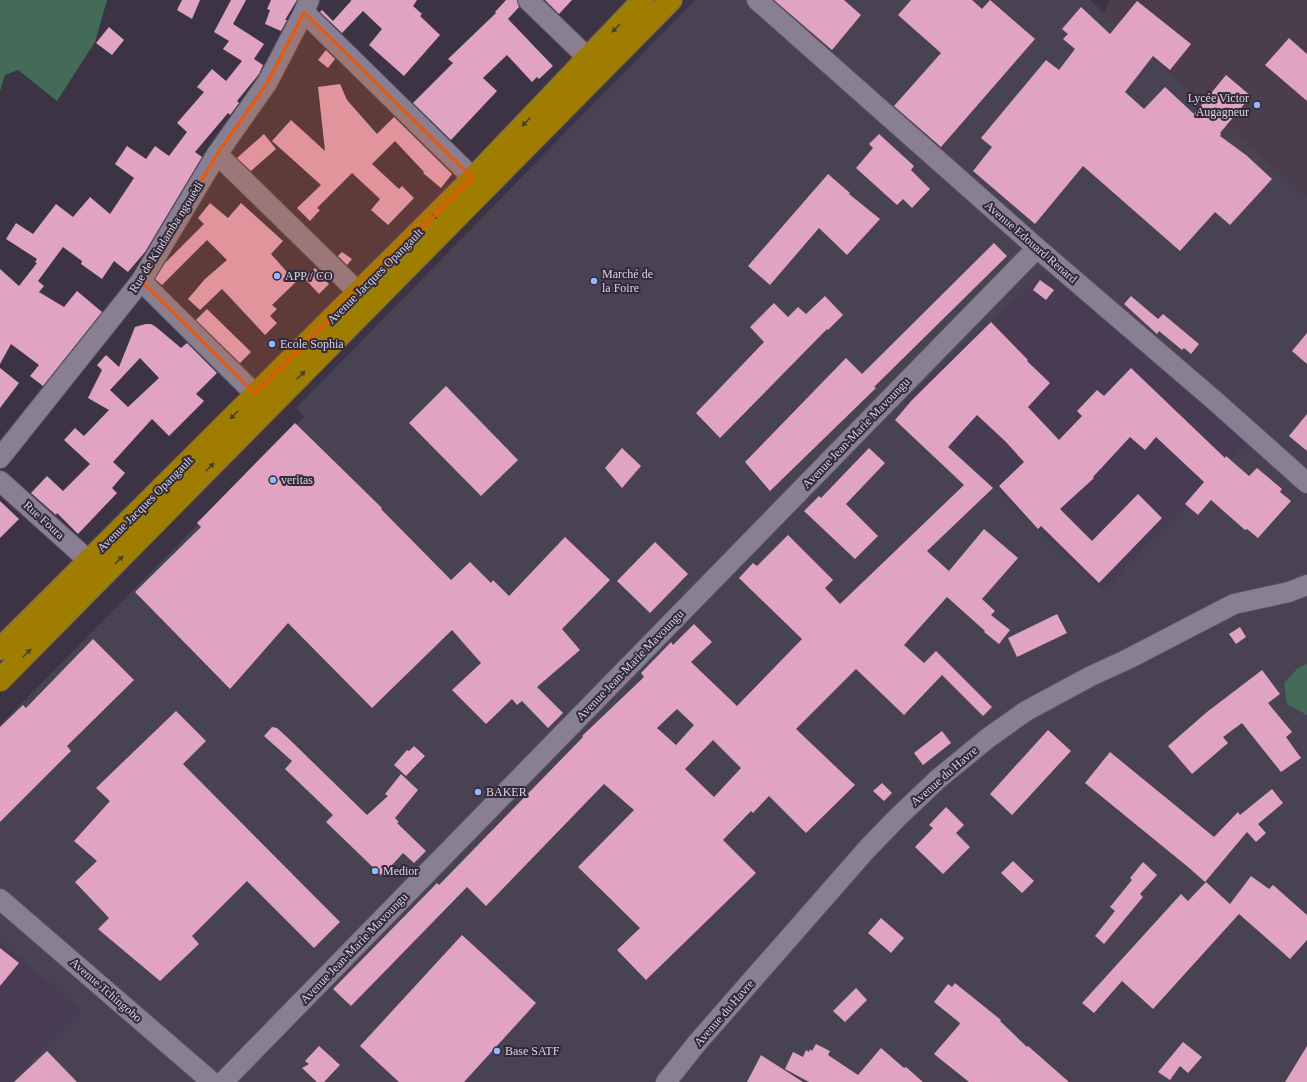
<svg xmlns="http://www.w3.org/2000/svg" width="1307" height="1082" font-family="Georgia,serif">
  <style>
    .commercial { fill: #484253 }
    .built { fill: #473c53 }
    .education { fill: #4c3d4b }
    .grass { fill: #436b58 }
    .building { fill: #e1a3c2; fill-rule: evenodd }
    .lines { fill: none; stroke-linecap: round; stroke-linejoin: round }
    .minor-casing { stroke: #5a5361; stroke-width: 22 }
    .highway-casing { stroke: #5a5361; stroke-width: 24 }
    .minor { stroke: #897f93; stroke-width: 20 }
    .highway { stroke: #9f7d00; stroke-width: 22 }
    .oneway { fill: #4d3f2c }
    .marked { fill: #e8590c; fill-opacity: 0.2; stroke: #e8590c; stroke-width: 3; stroke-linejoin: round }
    .poi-dot { fill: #92b7fd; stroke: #322a3a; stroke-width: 1.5 }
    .labels { text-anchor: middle; stroke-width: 4; stroke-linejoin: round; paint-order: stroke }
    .poi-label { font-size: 12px; fill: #dad5e0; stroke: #322a3a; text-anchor: start }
    .street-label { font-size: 12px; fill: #dad5e0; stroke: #322a3a }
  </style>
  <rect width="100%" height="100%" fill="#3c3445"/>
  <path class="commercial" d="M 695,0 L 1090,0 L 1307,197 L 1307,1082 L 0,1082 L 0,725 L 304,417 L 296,408 Z"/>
  <g class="built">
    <path d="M 1049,269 L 1247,443 L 1103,590 L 903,401 Z"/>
    <path d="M 0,942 L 81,1010 L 11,1082 L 0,1082 Z"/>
  </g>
  <path class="education" d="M 1109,0 L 1307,0 L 1307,197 L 1105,14 Z"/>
  <g class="grass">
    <path d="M 0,0 L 107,0 L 95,42 L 57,101 L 18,70 L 5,75 L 0,91 Z"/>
    <path d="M 1307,664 L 1307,715 L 1287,704 L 1284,683 L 1298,668 Z"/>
  </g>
  <g class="building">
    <path d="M 182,0 L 200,0 L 192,19 L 177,10 Z"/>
    <path d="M 231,0 L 246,0 L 233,24 L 264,44 L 254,59 L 263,65 L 259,74 L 237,101 L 239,103 L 230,115 L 228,113 L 195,152 L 202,157 L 145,252 L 128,272 L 114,261 L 102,279 L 81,264 L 82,261 L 63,247 L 38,281 L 44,286 L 39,292 L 64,307 L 77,291 L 102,312 L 43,386 L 30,376 L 39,365 L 11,344 L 0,364 L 0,269 L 19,286 L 37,263 L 35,262 L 37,259 L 6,239 L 16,223 L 33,234 L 56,204 L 73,217 L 90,197 L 110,214 L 134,178 L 115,164 L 127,146 L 146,159 L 155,146 L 169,156 L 187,132 L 177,123 L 204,92 L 197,87 L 212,69 L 226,81 L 242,61 L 223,49 L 229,41 L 214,32 Z"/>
    <path d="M 271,0 L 297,0 L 285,20 L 287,20 L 281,31 L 265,24 L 270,10 L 267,9 Z"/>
    <path d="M 351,0 L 417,0 L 413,6 L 422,14 L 420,16 L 440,35 L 404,76 L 369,45 L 382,29 L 363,11 L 342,33 L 320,12 L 322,10 L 333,21 L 351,1 Z"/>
    <path d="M 506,0 L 517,0 L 519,7 L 508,19 L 553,66 L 539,79 L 537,77 L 532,82 L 507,55 L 483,78 L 497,91 L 451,140 L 413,103 L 453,63 L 448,59 L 496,13 L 495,12 Z"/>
    <path d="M 545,0 L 572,0 L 559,14 Z"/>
    <path d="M 774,0 L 844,0 L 861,15 L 832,50 Z"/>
    <path d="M 911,0 L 972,0 L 982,9 L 990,0 L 1035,39 L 941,147 L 894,106 L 941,53 L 898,15 Z"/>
    <path d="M 1137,1 L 1191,44 L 1170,70 L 1153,56 L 1125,92 L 1144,109 L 1165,87 L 1194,114 L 1226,75 L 1251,96 L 1220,133 L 1221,134 L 1220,136 L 1246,155 L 1272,179 L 1230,225 L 1215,212 L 1180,251 L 1083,166 L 1035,224 L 973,171 L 992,147 L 981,138 L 1046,60 L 1059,70 L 1075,49 L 1063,39 L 1068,34 L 1062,29 L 1081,7 L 1110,34 Z"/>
    <path d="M 109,27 L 124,40 L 112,55 L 96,43 Z"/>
    <path d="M 1289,38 L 1307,54 L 1307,101 L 1265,65 Z"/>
    <path d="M 326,50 L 335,59 L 328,68 L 318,60 Z"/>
    <path d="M 340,84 L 347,100 L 377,134 L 394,117 L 452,174 L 441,188 L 423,173 L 424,172 L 395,141 L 372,164 L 399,189 L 402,186 L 414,198 L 388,225 L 371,210 L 380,199 L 352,173 L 317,208 L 320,210 L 310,221 L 297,208 L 321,185 L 272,141 L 291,120 L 325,151 L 318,87 Z"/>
    <path d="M 264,134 L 276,149 L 251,171 L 237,158 Z"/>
    <path d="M 879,134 L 914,166 L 911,170 L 930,189 L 912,208 L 903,199 L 897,205 L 856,168 L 873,148 L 869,144 Z"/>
    <path d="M 828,174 L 850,193 L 849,194 L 880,219 L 847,255 L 819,228 L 770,285 L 748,266 Z"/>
    <path d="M 210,203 L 228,218 L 241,203 L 283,241 L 271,254 L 287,272 L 289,270 L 298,280 L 272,305 L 277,309 L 270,316 L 277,323 L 265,335 L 222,289 L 200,310 L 188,299 L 205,279 L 227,260 L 207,240 L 162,285 L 155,279 L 165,263 L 204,224 L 198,218 Z"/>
    <path d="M 994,243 L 1007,256 L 874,387 L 876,388 L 770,491 L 745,462 L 846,358 L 862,374 Z"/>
    <path d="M 342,252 L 352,259 L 347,265 L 338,256 Z"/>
    <path d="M 315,268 L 329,284 L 319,294 L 304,278 Z"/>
    <path d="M 1040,280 L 1054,290 L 1046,300 L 1033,290 Z"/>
    <path d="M 825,296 L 843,315 L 828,330 L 827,329 L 720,438 L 696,413 L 764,342 L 750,327 L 774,303 L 788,317 L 798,307 L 806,314 Z"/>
    <path d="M 1131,296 L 1158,319 L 1163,314 L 1199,344 L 1191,354 L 1184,348 L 1182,350 L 1159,331 L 1157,334 L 1124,304 Z"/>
    <path d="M 207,309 L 251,352 L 240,363 L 196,320 Z"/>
    <path d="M 991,322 L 1028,360 L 1027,361 L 1050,383 L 1028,407 L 1059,440 L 1082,416 L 1077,411 L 1097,390 L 1104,396 L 1131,368 L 1225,458 L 1226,456 L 1249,476 L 1257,468 L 1282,489 L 1280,492 L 1291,501 L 1258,538 L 1247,529 L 1245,530 L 1211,500 L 1198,515 L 1185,504 L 1204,482 L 1156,437 L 1145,450 L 1130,437 L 1093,477 L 1094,478 L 1060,509 L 1092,541 L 1138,494 L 1162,518 L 1099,583 L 1041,526 L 1038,529 L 999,486 L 1024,462 L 1005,441 L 977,415 L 948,447 L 993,488 L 927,551 L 949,571 L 984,529 L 1018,558 L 982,599 L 995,611 L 991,615 L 1010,630 L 999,644 L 984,632 L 985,631 L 947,597 L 904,645 L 924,663 L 936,651 L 992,707 L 983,716 L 942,675 L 904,715 L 856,669 L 796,729 L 855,785 L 806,833 L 769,796 L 753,813 L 751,811 L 723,840 L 756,873 L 646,980 L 617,950 L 640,928 L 578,867 L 634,810 L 604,784 L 486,906 L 467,887 L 351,1006 L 333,989 L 437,883 L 439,885 L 583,737 L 582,736 L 644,677 L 641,673 L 671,642 L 673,645 L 694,624 L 712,642 L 691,662 L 737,706 L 802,639 L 739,578 L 753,563 L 757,566 L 788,535 L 833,580 L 825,588 L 840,604 L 964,485 L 895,420 L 912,400 ZM 677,709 L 694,725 L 676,745 L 657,728 ZM 713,740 L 741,768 L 714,797 L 685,769 Z"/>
    <path d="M 146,324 L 151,324 L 156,327 L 181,348 L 187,343 L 217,373 L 196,394 L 204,401 L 169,436 L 152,419 L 113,462 L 125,473 L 112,488 L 117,493 L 78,534 L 57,513 L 56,515 L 31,493 L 47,476 L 63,491 L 90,464 L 64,440 L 75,428 L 84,436 L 109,410 L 88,398 L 102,370 L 97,365 L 106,355 L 119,367 L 135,327 ZM 140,358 L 159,378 L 128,407 L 110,390 Z"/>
    <path d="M 1307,333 L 1307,364 L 1292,351 Z"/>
    <path d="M 0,368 L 19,383 L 0,408 Z"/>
    <path d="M 446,386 L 518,460 L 481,496 L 409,423 Z"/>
    <path d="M 1307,414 L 1307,451 L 1289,436 Z"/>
    <path d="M 295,423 L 382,508 L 381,509 L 451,580 L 470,562 L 491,583 L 493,580 L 509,596 L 565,537 L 610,580 L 562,629 L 580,650 L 537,687 L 563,713 L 548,728 L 522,701 L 517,705 L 512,699 L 486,724 L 452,690 L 481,663 L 452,630 L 372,708 L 288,623 L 230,689 L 135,592 L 201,527 L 197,523 Z"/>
    <path d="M 622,448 L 641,466 L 622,488 L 605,468 Z"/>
    <path d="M 869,448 L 885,463 L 846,504 L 878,536 L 855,559 L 804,511 L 819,496 L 821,498 Z"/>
    <path d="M 0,501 L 19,519 L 0,538 Z"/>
    <path d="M 655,542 L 688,574 L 650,613 L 617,581 Z"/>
    <path d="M 1057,614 L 1067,633 L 1017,657 L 1008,638 Z"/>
    <path d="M 1240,627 L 1246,637 L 1236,644 L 1229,634 Z"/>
    <path d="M 93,639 L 134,680 L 67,746 L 71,751 L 0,822 L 0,727 L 23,705 L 26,708 Z"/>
    <path d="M 1262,670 L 1280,694 L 1268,703 L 1292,732 L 1286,737 L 1301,758 L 1281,772 L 1242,723 L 1223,737 L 1228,743 L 1192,774 L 1168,746 L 1207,712 Z"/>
    <path d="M 176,711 L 206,741 L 183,764 L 340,922 L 314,948 L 247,881 L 192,936 L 199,944 L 160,981 L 98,929 L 109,918 L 75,882 L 97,861 L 74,841 L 110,801 L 96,788 Z"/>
    <path d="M 272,727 L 277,728 L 289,739 L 367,815 L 388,796 L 385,794 L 401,774 L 418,790 L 395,818 L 399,822 L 397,823 L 426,851 L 414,863 L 403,853 L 382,876 L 326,822 L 333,815 L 285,769 L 292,761 L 264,736 Z"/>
    <path d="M 1048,730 L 1071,751 L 1012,815 L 990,794 Z"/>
    <path d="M 942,731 L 951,743 L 923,765 L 914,753 Z"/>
    <path d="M 414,746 L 425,756 L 406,776 L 394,765 L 407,750 L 409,751 Z"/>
    <path d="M 1110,752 L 1214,837 L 1238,812 L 1240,815 L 1272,789 L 1283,803 L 1258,824 L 1266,833 L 1256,842 L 1247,832 L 1205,882 L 1188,867 L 1085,783 Z"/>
    <path d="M 882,783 L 892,793 L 884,801 L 873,791 Z"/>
    <path d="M 946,807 L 964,825 L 956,833 L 970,847 L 943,874 L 915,847 L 933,828 L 929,825 Z"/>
    <path d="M 1013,861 L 1034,881 L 1022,893 L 1001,873 Z"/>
    <path d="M 1143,862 L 1157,875 L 1140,894 L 1143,897 L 1104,944 L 1095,936 L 1115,911 L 1110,907 L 1132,880 L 1130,878 Z"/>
    <path d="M 1251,876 L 1269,889 L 1273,885 L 1307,915 L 1307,940 L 1290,959 L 1239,914 L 1153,1009 L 1122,981 L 1094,1013 L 1082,1003 L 1181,894 L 1188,901 L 1206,882 L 1230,904 Z"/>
    <path d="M 881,918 L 904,938 L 891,953 L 868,933 Z"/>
    <path d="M 462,935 L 536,1003 L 464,1082 L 399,1082 L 360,1046 Z"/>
    <path d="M 0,948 L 19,963 L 0,986 Z"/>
    <path d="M 955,983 L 1001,1020 L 1000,1021 L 1027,1047 L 1028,1046 L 1069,1082 L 969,1082 L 934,1054 L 959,1025 L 960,1023 L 934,1002 L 948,984 L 952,987 Z"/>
    <path d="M 856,988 L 867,1000 L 845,1022 L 833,1011 Z"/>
    <path d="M 1183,1042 L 1202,1057 L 1188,1073 L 1180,1066 L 1170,1080 L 1158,1072 Z"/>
    <path d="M 816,1044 L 830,1051 L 828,1055 L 858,1075 L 881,1048 L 904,1068 L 906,1067 L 923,1082 L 809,1082 L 785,1069 L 793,1052 L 803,1057 L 806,1050 L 809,1052 L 810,1049 L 812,1051 Z"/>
    <path d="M 319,1046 L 340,1065 L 324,1082 L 317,1082 L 302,1068 L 309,1064 L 305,1061 Z"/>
    <path d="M 1307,1046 L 1307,1082 L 1285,1082 Z"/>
    <path d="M 47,1051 L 77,1082 L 14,1082 Z"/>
    <path d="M 761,1055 L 803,1082 L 747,1082 Z"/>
  </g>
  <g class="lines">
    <g class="minor-casing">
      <g id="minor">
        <path d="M 528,0 L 588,58"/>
        <path d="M 757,0 L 1037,248 L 1214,400 L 1307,483"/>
        <path d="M 304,12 L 473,178"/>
        <path d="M 217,154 L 358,292"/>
        <path d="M 141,281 L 255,394"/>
        <path d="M 0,458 L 141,281 L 217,154 L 267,83 L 304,12 L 309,0"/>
        <path d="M 0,481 L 88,560"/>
        <path d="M 0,899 L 212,1082"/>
        <path d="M 223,1082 L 1037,248"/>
        <path d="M 666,1082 L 697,1043 L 867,849 L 898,817 L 938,779 L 988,738 L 1026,711 L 1091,676 L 1128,659 L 1234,604 L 1289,592 L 1307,585"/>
      </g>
    </g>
    <g class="highway-casing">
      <g id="highway">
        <path d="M 0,649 L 473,178 L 643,0"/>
        <path d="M 0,680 L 671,0"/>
      </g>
    </g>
    <use href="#minor" class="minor"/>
    <use href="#highway" class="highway"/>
  </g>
  <defs><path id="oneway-solid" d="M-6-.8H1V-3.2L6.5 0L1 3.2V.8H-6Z"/></defs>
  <g class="oneway">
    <use href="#oneway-solid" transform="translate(616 28) rotate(134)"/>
    <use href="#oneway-solid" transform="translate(526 122) rotate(134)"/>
    <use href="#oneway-solid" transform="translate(436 215) rotate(135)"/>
    <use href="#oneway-solid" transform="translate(301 375) rotate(-45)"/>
    <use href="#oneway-solid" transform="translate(234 415) rotate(135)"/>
    <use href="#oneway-solid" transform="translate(210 467) rotate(-45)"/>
    <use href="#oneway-solid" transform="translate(119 560) rotate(-45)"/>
    <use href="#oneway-solid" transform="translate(27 653) rotate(-45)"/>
  </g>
  <path class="marked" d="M 304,12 L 473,178 L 255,394 L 141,281 L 217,154 L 267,83 Z"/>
  <g class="poi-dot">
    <circle cx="1257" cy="105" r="4"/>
    <circle cx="277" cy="276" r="4"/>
    <circle cx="594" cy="281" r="4"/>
    <circle cx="272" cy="344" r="4"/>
    <circle cx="273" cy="480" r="4"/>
    <circle cx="478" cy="792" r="4"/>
    <circle cx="375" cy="871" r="4"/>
    <circle cx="497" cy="1051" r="4"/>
  </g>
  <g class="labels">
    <g class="poi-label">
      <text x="1249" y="102" text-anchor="end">Lycée Victor<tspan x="1249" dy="14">Augagneur</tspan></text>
      <text x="602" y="278">Marché de<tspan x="602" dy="14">la Foire</tspan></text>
      <text x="285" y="280">APP / CO</text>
      <text x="280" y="348">Ecole Sophia</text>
      <text x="281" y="484">veritas</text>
      <text x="486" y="796">BAKER</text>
      <text x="383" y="875">Medior</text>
      <text x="505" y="1055">Base SATF</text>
    </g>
    <g class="street-label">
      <text transform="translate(166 237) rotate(-58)" y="4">Rue de Kindamba ngouédi</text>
      <text transform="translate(1031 242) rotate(41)" y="4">Avenue Edouard Renard</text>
      <text transform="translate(375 276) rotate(-45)" y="4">Avenue Jacques Opangault</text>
      <text transform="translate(856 433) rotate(-46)" y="4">Avenue Jean-Marie Mavoungu</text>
      <text transform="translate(145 504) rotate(-45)" y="4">Avenue Jacques Opangault</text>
      <text transform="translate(44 520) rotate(42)" y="4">Rue Foura</text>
      <text transform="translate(630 665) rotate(-46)" y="4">Avenue Jean-Marie Mavoungu</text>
      <text transform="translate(944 776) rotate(-41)" y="4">Avenue du Havre</text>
      <text transform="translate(354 948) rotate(-46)" y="4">Avenue Jean-Marie Mavoungu</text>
      <text transform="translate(106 990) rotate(41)" y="4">Avenue Tchingobo</text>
      <text transform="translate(724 1013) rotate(-49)" y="4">Avenue du Havre</text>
    </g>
  </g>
</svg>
